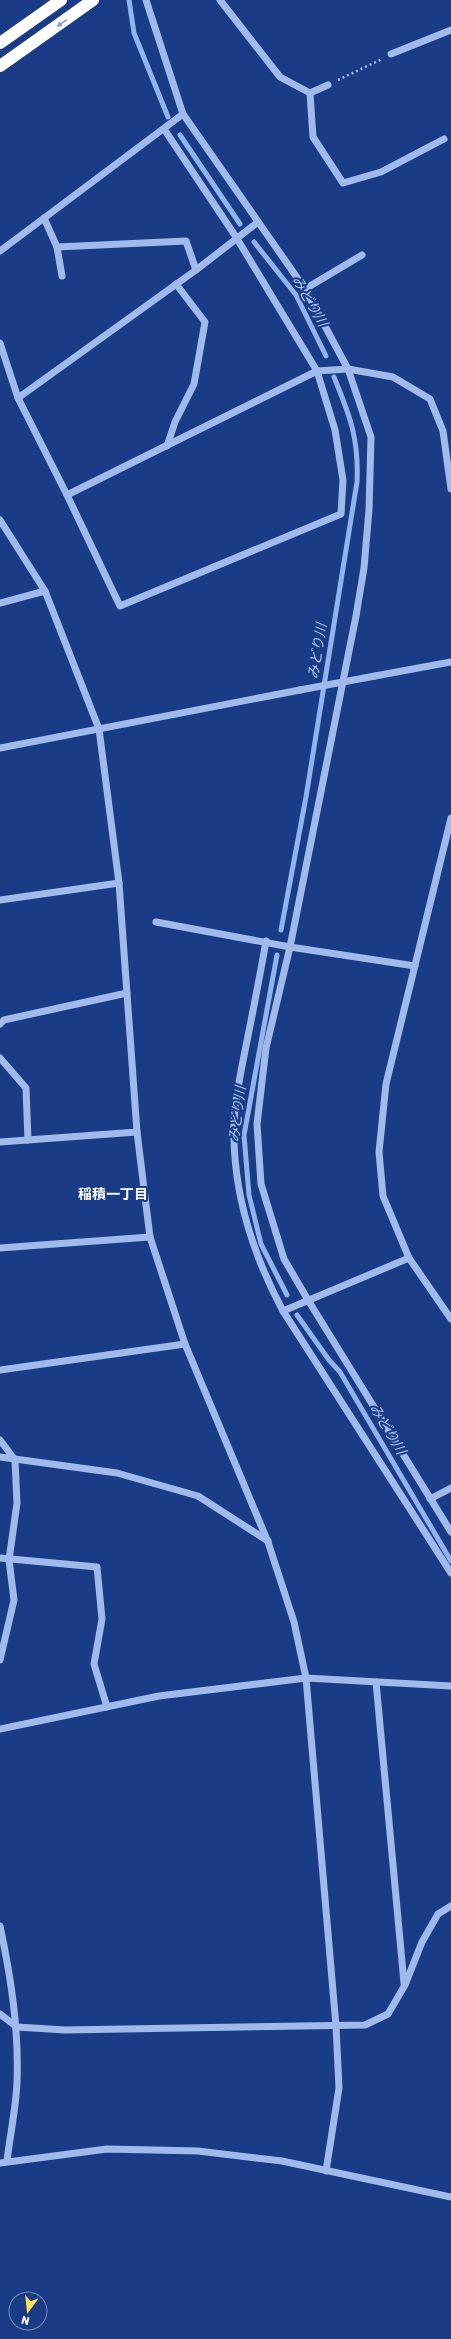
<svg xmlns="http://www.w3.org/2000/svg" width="451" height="2339" font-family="Rubik,'Noto Sans JP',sans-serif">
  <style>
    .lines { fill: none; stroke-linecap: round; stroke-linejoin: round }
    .stream { stroke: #93b3ee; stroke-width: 5 }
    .path { stroke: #a0baec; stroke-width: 2.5; stroke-dasharray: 2 3; stroke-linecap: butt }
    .minor { stroke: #a0baec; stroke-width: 7 }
    .highway { stroke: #fff; stroke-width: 12 }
    .minor-bridge { stroke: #a0baec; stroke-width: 7 }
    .oneway { fill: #8c9ec2 }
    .labels { text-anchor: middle; stroke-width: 4; stroke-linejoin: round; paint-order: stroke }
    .water-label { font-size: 14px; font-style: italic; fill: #acc5f4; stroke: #1a3c86 }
    .neighbourhood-label { font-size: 14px; font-weight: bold; fill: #fff; stroke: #1a3c86 }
  </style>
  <rect width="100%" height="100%" fill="#1a3c86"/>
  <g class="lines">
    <g class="stream">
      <path d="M 129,0 L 134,33 L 168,117"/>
      <path d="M 180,135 L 240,224"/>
      <path d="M 254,242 L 296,295 L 326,356"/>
      <path d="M 281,930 L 306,797 L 357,482 C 359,439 350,416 334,377"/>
      <path d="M 277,955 L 244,1135 L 249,1195 L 261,1244 L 287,1295"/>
      <path d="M 297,1315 L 329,1360 L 340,1372 L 451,1561"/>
    </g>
    <path class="path" d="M 338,80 L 382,59"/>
    <g class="minor">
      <path d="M 146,0 L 183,114 L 305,289 L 348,369 L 371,437 L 369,510 L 364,568 L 356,616 L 290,947 L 266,1048 L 257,1124 L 261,1184 L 284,1259 L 308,1300 L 451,1532"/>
      <path d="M 220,0 L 280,77 L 310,93 L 328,85"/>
      <path d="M 391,54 L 451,30"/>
      <path d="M 310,93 L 313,137 L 343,183 L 381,172 L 444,139"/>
      <path d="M 44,218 L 57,247 L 186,241 L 196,270"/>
      <path d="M 57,247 L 62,276"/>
      <path d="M 0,251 L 183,114"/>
      <path d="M 305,289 L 362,255"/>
      <path d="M 0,343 L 18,398 L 67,495 L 317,371 L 348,369 L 393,377 L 430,399 L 443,431 L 451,489"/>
      <path d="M 18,398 L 196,270 L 258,222"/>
      <path d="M 167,446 L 175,422 L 194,384 L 205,322 L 176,284"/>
      <path d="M 67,495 L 120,606 L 341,514 L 343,480 L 335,430 L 317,371 L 236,237 L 164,129"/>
      <path d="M 0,520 L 45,591 L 99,729 L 119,883 L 137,1132 L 150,1237 L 185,1344 L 268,1542 L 294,1622 L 306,1678 L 336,2026 L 339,2088 L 326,2171"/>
      <path d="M 0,603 L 45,591"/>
      <path d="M 375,676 L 451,662"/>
      <path d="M 0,748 L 300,690"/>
      <path d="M 451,818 L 386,1084 L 379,1152 L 383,1196 L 409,1258 L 451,1319"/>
      <path d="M 0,900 L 119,883"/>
      <path d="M 156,922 L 290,947 L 415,966"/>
      <path d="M 266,941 C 260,976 253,1011 246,1046 C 241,1071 235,1098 234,1123 C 232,1190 252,1253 283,1311 L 409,1258"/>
      <path d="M 0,1024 L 4,1020 L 127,993"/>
      <path d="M 0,1058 L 26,1088 L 28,1140"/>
      <path d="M 0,1142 L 137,1132"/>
      <path d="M 0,1248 L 150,1237"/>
      <path d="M 283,1311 L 451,1573"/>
      <path d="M 0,1370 L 185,1344"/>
      <path d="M 0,1440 L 15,1460 L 17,1503 L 9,1560 L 14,1600 L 0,1660"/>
      <path d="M 0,1457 L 117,1473 L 198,1496 L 268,1541"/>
      <path d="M 430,1499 L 451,1488"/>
      <path d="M 0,1558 L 97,1567 L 102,1619 L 94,1664 L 107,1707"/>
      <path d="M 376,1682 L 404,1983"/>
      <path d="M 0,1729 L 159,1696 L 306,1678 L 451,1686"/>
      <path d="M 0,1926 C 11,1978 19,2029 17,2082 C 16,2108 10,2135 7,2161"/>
      <path d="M 0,2014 L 17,2027 L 65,2030 L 365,2025 L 388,2014 L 405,1985 L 422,1942 L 438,1914 L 451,1906"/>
      <path d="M 0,2163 L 107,2149 L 198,2151 L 282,2161 L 451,2197"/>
    </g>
    <g class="highway">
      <path d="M 0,43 L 61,0"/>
      <path d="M 0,66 L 93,0"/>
    </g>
    <path class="minor-bridge" d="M 300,690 L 375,676"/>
  </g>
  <defs><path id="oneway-solid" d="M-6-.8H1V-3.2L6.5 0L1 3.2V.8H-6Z"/></defs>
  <use class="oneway" href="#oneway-solid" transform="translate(62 23) rotate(145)"/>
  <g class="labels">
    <g class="water-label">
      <text transform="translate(310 301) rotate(60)" y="5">みどり川</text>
      <text transform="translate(317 651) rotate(-81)" y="5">みどり川</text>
      <text transform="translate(237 1114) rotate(-83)" y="5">みどり川</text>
      <text transform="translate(388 1429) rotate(59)" y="5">みどり川</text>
    </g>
    <g class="neighbourhood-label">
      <text x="113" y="1199">稲積一丁目</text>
    </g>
  </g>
  <g transform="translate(28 2311) rotate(195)"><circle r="19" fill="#1a3c86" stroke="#768ab6"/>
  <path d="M0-3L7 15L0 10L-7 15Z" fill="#ffe25c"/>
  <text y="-6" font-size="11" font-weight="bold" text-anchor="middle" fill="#ffffff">N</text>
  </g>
</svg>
